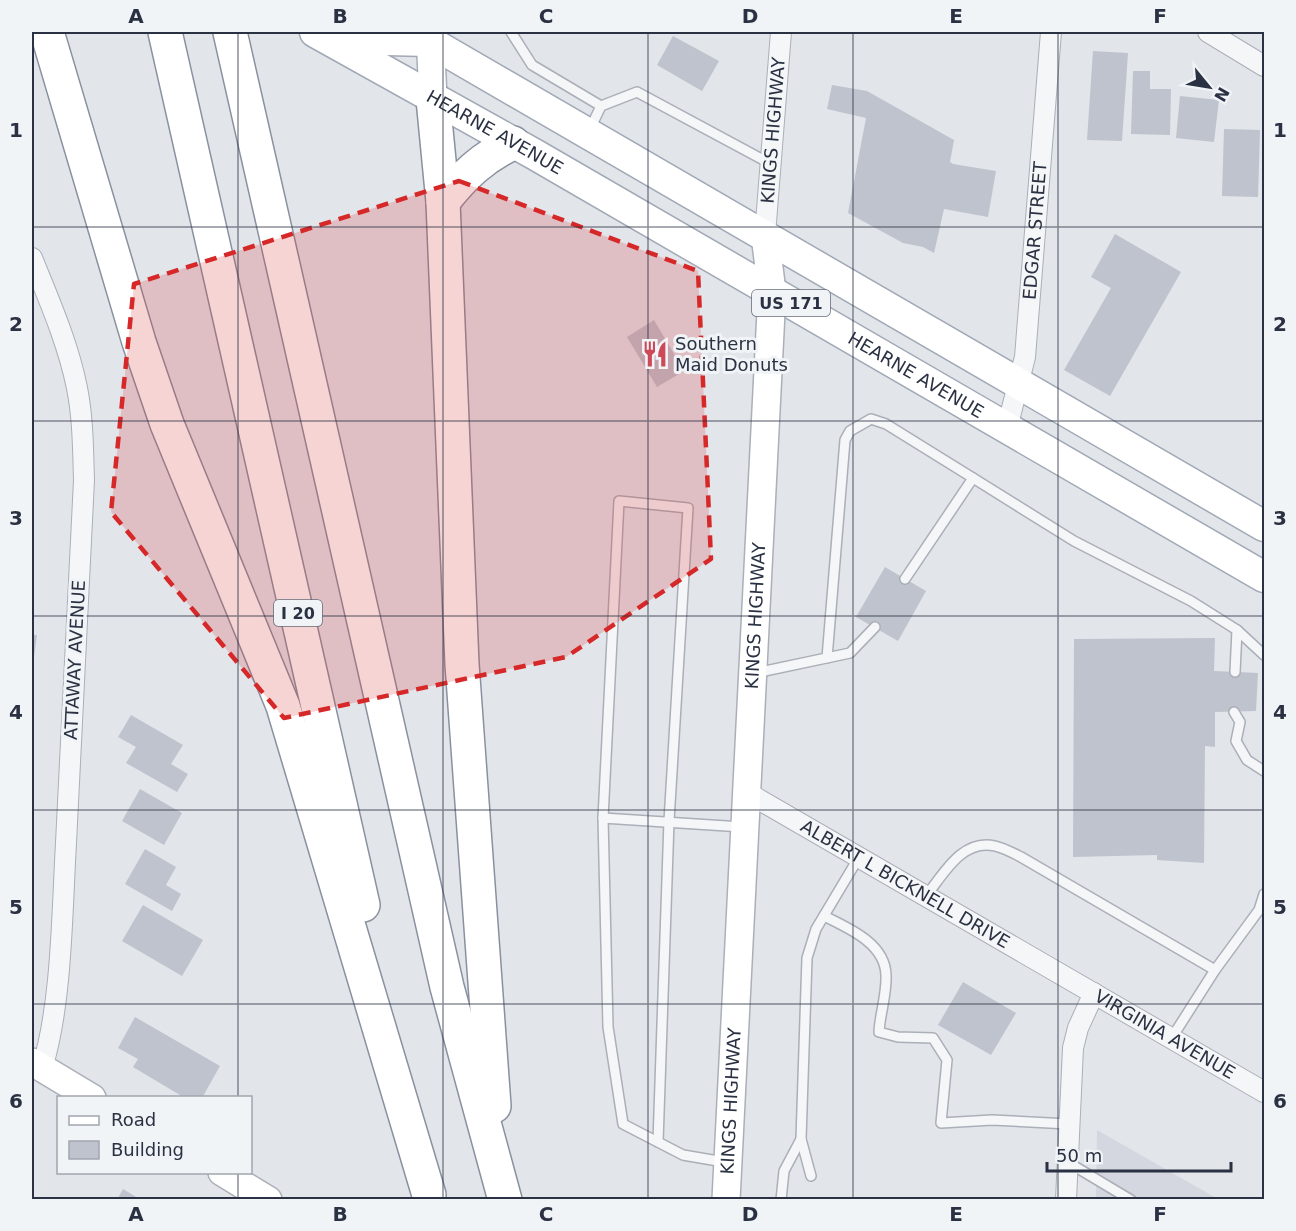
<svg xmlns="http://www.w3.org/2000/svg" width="1296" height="1231" font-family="'DejaVu Sans',sans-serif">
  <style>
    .built { fill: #d4d7df }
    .building { fill: #bfc3cd }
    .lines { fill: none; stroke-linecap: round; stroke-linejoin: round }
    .lane-casing { stroke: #abafb8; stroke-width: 12 }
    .street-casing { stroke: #abafb8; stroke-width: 22 }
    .secondary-casing { stroke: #abafb8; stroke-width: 30 }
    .primary-casing { stroke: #a1a8b6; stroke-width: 33 }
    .highway-casing { stroke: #8991a0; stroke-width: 36 }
    .lane { stroke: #f4f6f8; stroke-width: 9 }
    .street { stroke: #f4f6f8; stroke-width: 20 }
    .secondary { stroke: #fff; stroke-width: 27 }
    .primary { stroke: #fff; stroke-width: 30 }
    .highway { stroke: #fff; stroke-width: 33 }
    .marked { fill: #d62828; fill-opacity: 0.2; stroke: #d62828; stroke-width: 4.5; stroke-dasharray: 12 8; stroke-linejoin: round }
    .grid { fill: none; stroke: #2a3142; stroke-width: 1.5; stroke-opacity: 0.55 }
    .labels { text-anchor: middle; stroke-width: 6; stroke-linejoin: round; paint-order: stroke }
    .shield { fill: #f1f4f7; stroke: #666c78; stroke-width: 1.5 }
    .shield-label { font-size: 16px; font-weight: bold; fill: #2a3142 }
    .street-label { font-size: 18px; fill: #2a3142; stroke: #f1f4f7 }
    .poi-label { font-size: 18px; fill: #2a3142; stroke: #f1f4f7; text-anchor: start }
    .neatline { fill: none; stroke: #2a3142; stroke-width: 2 }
    .grid-label { font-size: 20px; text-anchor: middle; font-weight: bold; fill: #2a3142 }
  </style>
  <rect width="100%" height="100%" fill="#e2e5ea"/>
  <path class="built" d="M 1097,1130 L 1218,1199 L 1096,1200 Z"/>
  <g class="building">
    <path d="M 673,36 L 719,61 L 702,91 L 657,65 Z"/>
    <path d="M 1093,51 L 1128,53 L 1122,141 L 1087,140 Z"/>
    <path d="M 1133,71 L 1150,71 L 1150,89 L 1171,89 L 1170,135 L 1131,134 Z"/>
    <path d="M 832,85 L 867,91 L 954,140 L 950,162 L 953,164 L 996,171 L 988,217 L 944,209 L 934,253 L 923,247 L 903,243 L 848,213 L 866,118 L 827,109 Z"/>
    <path d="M 1180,96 L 1219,100 L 1214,142 L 1176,138 Z"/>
    <path d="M 1224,129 L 1260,130 L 1258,197 L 1222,196 Z"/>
    <path d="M 1115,234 L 1181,272 L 1110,396 L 1064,370 L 1111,288 L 1091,277 Z"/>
    <path d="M 654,320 L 684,371 L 657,387 L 627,337 Z"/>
    <path d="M 885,567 L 926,591 L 898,641 L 856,617 Z"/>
    <path d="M 32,635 L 37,635 L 34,657 L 32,657 Z"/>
    <path d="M 1215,638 L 1214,671 L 1258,673 L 1256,711 L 1215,712 L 1215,747 L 1205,746 L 1204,863 L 1157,860 L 1157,855 L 1073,857 L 1074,639 Z"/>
    <path d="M 131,715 L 183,745 L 171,764 L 188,774 L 177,792 L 126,763 L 136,747 L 118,737 Z"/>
    <path d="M 140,789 L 182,813 L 164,845 L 122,821 Z"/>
    <path d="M 145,849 L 176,867 L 166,885 L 181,894 L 172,911 L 125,884 Z"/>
    <path d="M 143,905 L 203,940 L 182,976 L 122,941 Z"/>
    <path d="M 963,982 L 1016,1013 L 991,1055 L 938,1025 Z"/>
    <path d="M 135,1017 L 220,1066 L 202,1098 L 185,1098 L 133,1067 L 138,1059 L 118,1048 Z"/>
    <path d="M 123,1189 L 141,1200 L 117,1200 Z"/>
  </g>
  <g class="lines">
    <g class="lane-casing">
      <g id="lane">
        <path d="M 511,32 L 532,65 L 601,106"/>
        <path d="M 590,129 L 601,106 L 637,92 L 771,164"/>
        <path d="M 973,478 L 1074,541 L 1191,601 L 1237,630 L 1264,655"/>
        <path d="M 827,658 L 845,440 L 850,431 L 871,419 L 886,424 L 973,478 L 905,579"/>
        <path d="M 1235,672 L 1237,630"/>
        <path d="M 756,673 L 850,653 L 875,627"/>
        <path d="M 1234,712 L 1240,722 L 1236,741 L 1247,760 L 1264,771"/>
        <path d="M 603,818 L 619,501 L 688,508 L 669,821 L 658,1142"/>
        <path d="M 926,896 C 943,875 962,838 995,846 C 1004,848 1013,853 1021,857 L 1215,970"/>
        <path d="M 824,916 C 848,928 885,943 886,975 C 887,994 880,1013 879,1032 L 898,1037 L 933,1038 L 947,1060 L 941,1123 L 992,1120 L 1069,1124"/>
        <path d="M 1171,1039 L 1215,970 L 1259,910 L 1264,894"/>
        <path d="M 724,1162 L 683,1155 L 623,1124 L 608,1027 L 603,818 L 742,827"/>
        <path d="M 1069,1163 L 1131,1200"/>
        <path d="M 811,1176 L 801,1139 L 807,958 L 816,929 L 859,857"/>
        <path d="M 781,1200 L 784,1171 L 801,1139"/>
      </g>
    </g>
    <g class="street-casing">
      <g id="street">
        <path d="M 1208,32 L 1264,66"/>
        <path id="s1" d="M 765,235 L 781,32"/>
        <path d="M 32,258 C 49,300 68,343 77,388 C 83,418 83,449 84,480 C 78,601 72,722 66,843 C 62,911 62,1004 42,1068"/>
        <path id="s2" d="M 1007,428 L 1025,357 L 1051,32"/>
        <path id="s3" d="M 746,792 L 1264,1092"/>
        <path d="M 1066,1200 L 1073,1048 L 1078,1028 L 1094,993"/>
      </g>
    </g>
    <g class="secondary-casing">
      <g id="secondary">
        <path d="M 430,32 L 433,99"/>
        <path d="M 32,1062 L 92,1098"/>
        <path d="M 222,1172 L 268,1200"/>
        <path id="s4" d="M 726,1200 L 772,292 L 765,235"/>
      </g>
    </g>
    <g class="primary-casing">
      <g id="primary">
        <path id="s5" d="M 315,32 L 534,154 L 1264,577"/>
        <path d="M 354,32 L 386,40 L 430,41"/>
        <path d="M 413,32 L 1264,526"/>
      </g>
    </g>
    <g class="highway-casing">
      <g id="highway">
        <path d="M 47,32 L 139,342 L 167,424 L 283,706 L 429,1195"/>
        <path d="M 165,32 L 363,905"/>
        <path d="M 230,32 L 447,987 L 505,1200"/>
        <path d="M 433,99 L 443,202 L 462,664 L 494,1106"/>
        <path d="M 443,202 C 463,176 483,157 513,143"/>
      </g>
    </g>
    <use href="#lane" class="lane"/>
    <use href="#street" class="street"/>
    <use href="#secondary" class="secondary"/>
    <use href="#primary" class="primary"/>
    <use href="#highway" class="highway"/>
  </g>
  <path class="marked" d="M 459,181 L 698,271 L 711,559 L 566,657 L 284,718 L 111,512 L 134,284 Z"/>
  <path class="grid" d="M 238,32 L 238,1098M 443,32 L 443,1200M 648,32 L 648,1200M 853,32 L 853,1200M 1058,32 L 1058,1200M 32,227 L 1264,227M 32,421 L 1264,421M 32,616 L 1264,616M 32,810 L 1264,810M 32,1004 L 1264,1004M 238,1172 L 238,1200"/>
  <defs>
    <g id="restaurant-bare" transform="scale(2.07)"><path d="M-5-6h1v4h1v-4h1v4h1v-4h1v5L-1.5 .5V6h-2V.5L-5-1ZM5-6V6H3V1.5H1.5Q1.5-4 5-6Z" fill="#cd4957" stroke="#f1f4f7" stroke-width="2.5" paint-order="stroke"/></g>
  </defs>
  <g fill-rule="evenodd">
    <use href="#restaurant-bare" x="655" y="354"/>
  </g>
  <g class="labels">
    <g class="shield">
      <rect x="752" y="290" width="78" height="26" rx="4.5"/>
      <rect x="274" y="600" width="48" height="26" rx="4.5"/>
    </g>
    <g class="shield-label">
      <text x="791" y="309">US 171</text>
      <text x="298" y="619">I 20</text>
    </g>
    <g class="street-label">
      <text dy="6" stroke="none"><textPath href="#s1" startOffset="105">KINGS HIGHWAY</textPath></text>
      <text dy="6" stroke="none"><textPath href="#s5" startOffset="206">HEARNE AVENUE</textPath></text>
      <text dy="6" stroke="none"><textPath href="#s2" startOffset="200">EDGAR STREET</textPath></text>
      <text dy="6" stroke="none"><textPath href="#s5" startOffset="692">HEARNE AVENUE</textPath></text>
      <text dy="6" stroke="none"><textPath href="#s4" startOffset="585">KINGS HIGHWAY</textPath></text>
      <text transform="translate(75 660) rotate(-87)" y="6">ATTAWAY AVENUE</text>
      <text dy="6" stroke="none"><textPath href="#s3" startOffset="184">ALBERT L BICKNELL DRIVE</textPath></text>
      <text dy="6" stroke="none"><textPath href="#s3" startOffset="484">VIRGINIA AVENUE</textPath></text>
      <text dy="6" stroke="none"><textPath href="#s4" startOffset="99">KINGS HIGHWAY</textPath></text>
    </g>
    <g class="poi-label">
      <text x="675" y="350">Southern<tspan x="675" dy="21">Maid Donuts</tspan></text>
    </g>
  </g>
  <rect width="1296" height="1231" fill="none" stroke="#f1f4f7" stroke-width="66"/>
  <rect x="57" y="1096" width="195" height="78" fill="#f1f4f7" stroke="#a1a6af" stroke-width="1.5"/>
  <rect x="69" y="1116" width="30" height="9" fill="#ffffff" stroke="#a1a6af" stroke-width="1.5"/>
  <text x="111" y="1126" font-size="18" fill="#2a3142">Road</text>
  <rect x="69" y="1141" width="30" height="18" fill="#bfc3cd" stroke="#a1a6af" stroke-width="1.5"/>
  <text x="111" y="1156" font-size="18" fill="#2a3142">Building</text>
  <g transform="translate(1209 87) rotate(120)" stroke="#f1f4f7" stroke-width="4.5" paint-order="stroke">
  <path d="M0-4.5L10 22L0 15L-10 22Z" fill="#2a3142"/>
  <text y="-9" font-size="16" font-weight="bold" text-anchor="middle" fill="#2a3142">N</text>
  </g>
  <path d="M1047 1162v9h184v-9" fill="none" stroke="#2a3142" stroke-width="3"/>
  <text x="1056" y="1162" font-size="18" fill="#2a3142" stroke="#f1f4f7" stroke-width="4.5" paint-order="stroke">50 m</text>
  <rect x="33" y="33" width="1230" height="1165" class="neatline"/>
  <g class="grid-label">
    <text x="136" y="23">A</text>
    <text x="340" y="23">B</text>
    <text x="546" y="23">C</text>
    <text x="750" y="23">D</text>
    <text x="956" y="23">E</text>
    <text x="1160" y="23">F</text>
    <text x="16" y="137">1</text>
    <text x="1280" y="137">1</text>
    <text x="16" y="331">2</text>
    <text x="1280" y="331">2</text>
    <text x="16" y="525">3</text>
    <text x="1280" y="525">3</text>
    <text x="16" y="719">4</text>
    <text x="1280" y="719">4</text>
    <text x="16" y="914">5</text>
    <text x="1280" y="914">5</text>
    <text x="16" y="1108">6</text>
    <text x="1280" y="1108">6</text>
    <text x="136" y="1221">A</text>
    <text x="340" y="1221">B</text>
    <text x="546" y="1221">C</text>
    <text x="750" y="1221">D</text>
    <text x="956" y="1221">E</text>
    <text x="1160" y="1221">F</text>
  </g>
</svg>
